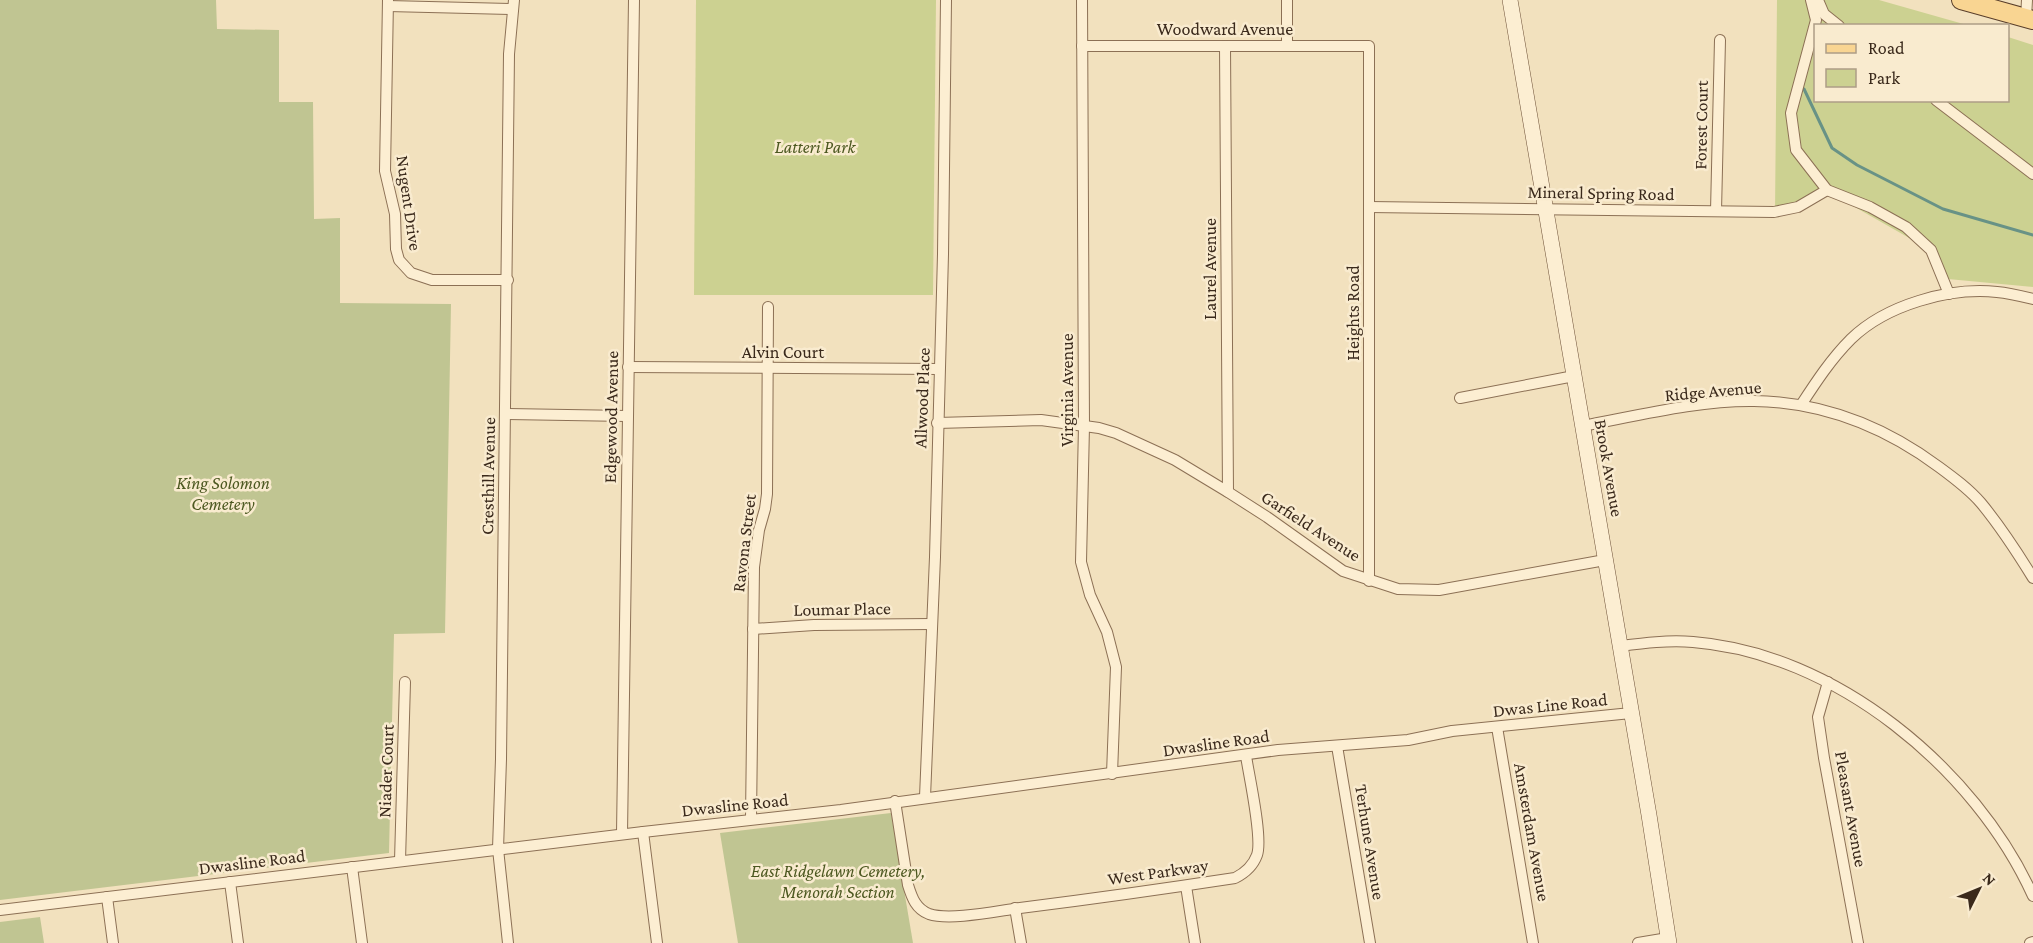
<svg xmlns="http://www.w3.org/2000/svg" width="2033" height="943" font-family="'Crimson Pro',serif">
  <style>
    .green { fill: #ccd191 }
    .cemetery { fill: #c0c592 }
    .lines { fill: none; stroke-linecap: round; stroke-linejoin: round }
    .stream { stroke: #689286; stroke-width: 3 }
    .minor-casing { stroke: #8c7055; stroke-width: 12 }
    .secondary-casing { stroke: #6e5138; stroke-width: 16 }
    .primary-casing { stroke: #593e2a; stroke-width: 20 }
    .minor { stroke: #fceed2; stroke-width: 10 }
    .secondary { stroke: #fceed2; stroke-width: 15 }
    .primary { stroke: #f9d592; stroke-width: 18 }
    .labels { text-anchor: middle; stroke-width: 5; stroke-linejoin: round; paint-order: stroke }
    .street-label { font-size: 18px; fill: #3a291b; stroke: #f9ebcf }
    .park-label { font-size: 18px; font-style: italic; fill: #4c5820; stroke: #f9ebcf }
  </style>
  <rect width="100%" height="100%" fill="#f2e1be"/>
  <g class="green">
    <path d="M 696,0 L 936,0 L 933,295 L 694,295 Z"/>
    <path d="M 1777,0 L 1879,0 L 1967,25 L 1816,26 L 1816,100 L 2008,100 L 2008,37 L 2033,45 L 2033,287 L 1948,279 L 1925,247 L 1825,190 L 1775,213 Z"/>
  </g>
  <g class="cemetery">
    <path d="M 0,0 L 216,0 L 217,29 L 279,30 L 279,102 L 313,102 L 314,219 L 340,218 L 340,303 L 451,304 L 445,633 L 394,634 L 389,853 L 0,900 Z"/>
    <path d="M 891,813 L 913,943 L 738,943 L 720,833 Z"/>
    <path d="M 40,917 L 44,943 L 0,943 L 0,922 Z"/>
  </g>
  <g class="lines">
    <path class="stream" d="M 1804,89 L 1832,148 L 1857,165 L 1943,209 L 2033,235"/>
    <g class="minor-casing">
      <g id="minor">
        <path d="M 388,0 L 385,171 L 395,214 L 396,249 L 399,260 L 411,273 L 432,280 L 508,280"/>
        <path d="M 1082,0 L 1084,426 L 1081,562 L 1090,595 L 1107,632 L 1116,667 L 1112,774"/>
        <path d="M 1287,0 L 1287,46"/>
        <path d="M 1811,0 L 1816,20 L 1791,113 L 1796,150 L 1827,190 L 1870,207 L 1906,227 L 1931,250 L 1949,294"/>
        <path d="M 1818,0 L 1824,14 L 1839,26"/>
        <path d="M 388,6 L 513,9"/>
        <path d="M 2026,18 L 2027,0"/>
        <path d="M 1082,46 L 1369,46 L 1369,581"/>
        <path d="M 1225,46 L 1228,492"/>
        <path d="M 1936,100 L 2033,174"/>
        <path d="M 1369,207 L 1774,212 L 1798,207 L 1827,190"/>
        <path d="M 1716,211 L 1720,40"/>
        <path d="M 628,367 L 939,369"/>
        <path d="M 1460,398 L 1574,376"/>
        <path d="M 1801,405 C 1816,382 1831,359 1851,339 C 1886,305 1949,287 1997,292 C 2009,293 2021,296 2033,299"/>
        <path d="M 505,414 L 627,416"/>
        <path d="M 937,423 L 1041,420 L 1099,428 L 1116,433 L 1175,460 L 1228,492 L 1267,517 L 1343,571 L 1398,589 L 1439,590 L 1605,560"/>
        <path d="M 1582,426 C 1636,416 1700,400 1754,401 C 1823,402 1885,427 1939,467 C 1954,478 1969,489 1981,503 C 2000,526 2017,552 2033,578"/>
        <path d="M 753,629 L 814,625 L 932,624"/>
        <path d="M 1620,646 C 1644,643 1668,640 1693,642 C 1835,653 1975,768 2033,896"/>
        <path d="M 1828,682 L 1818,717 L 1824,758 L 1858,943"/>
        <path d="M 1497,727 L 1533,943"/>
        <path d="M 1337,746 L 1370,943"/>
        <path d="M 925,797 L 935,557 L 943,254 L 946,0"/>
        <path d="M 895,801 L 908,885 C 912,898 916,909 929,914 C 950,921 997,911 1020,908 C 1092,899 1163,889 1235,878 C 1245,873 1253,866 1257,855 C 1263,838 1249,776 1246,756"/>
        <path d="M 751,819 L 754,567 L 759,530 L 765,509 L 767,494 L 768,307"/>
        <path d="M 643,832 L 657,943"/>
        <path d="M 622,834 L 634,0"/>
        <path d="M 400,861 L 405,682"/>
        <path d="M 352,867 L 362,943"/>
        <path d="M 230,882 L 238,943"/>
        <path d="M 1186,886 L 1195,943"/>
        <path d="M 107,897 L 113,943"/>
        <path d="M 1015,908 L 1021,943"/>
        <path d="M 0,910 L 643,832 L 841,810 L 1278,750 L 1408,740 L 1452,731 L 1631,713"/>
        <path d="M 508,943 L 498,849 L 501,759 L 509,54 L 514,0"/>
        <path d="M 1638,943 L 1668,938"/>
        <path d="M 2030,943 L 2033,942"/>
      </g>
    </g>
    <g class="secondary-casing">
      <path id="secondary" d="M 1510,0 L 1649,815 L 1669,943"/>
    </g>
    <g class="primary-casing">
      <path id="primary" d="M 1961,0 L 2033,20"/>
    </g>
    <use href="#minor" class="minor"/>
    <use href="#secondary" class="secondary"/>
    <use href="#primary" class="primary"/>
  </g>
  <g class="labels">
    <g class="street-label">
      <text x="1225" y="35">Woodward Avenue</text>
      <text transform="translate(1701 125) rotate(-89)" y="6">Forest Court</text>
      <text transform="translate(1601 193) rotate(1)" y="6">Mineral Spring Road</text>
      <text transform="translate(409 203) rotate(82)" y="6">Nugent Drive</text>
      <text transform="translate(1210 269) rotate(-90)" y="6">Laurel Avenue</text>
      <text transform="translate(1353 313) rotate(-90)" y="6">Heights Road</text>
      <text x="783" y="358">Alvin Court</text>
      <text transform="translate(1067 390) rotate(-90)" y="6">Virginia Avenue</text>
      <text transform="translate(1713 391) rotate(-5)" y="6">Ridge Avenue</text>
      <text transform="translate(922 398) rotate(-88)" y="6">Allwood Place</text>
      <text transform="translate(611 417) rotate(-89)" y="6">Edgewood Avenue</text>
      <text transform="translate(1609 468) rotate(80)" y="6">Brook Avenue</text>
      <text transform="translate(488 476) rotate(-89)" y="6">Cresthill Avenue</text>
      <text transform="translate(1311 526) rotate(33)" y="6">Garfield Avenue</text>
      <text transform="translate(744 543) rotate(-83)" y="6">Ravona Street</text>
      <text transform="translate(842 609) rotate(-1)" y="6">Loumar Place</text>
      <text transform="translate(1550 705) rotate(-6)" y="6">Dwas Line Road</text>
      <text transform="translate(1216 743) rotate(-8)" y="6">Dwasline Road</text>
      <text transform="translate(386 771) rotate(-88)" y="6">Niader Court</text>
      <text transform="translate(735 805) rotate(-6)" y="6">Dwasline Road</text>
      <text transform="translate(1851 809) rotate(80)" y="6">Pleasant Avenue</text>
      <text transform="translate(1532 832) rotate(80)" y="6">Amsterdam Avenue</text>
      <text transform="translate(1370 842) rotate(81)" y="6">Terhune Avenue</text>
      <text transform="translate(252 862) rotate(-7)" y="6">Dwasline Road</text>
      <text transform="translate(1158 872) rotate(-8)" y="6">West Parkway</text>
    </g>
    <g class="park-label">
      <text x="815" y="153">Latteri Park</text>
      <text x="223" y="489">King Solomon<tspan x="223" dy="21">Cemetery</tspan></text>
      <text x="838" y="877">East Ridgelawn Cemetery,<tspan x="838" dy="21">Menorah Section</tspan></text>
    </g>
  </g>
  <rect x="1814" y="24" width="195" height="78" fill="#f9ebcf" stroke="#ad9d87" stroke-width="1.5"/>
  <rect x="1826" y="44" width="30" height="9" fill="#f9d592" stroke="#ad9d87" stroke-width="1.5"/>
  <text x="1868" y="54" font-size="18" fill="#3a291b">Road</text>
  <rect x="1826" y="69" width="30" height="18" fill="#ccd191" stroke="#ad9d87" stroke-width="1.5"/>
  <text x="1868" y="84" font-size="18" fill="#3a291b">Park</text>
  <g transform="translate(1979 889) rotate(47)" stroke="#f9ebcf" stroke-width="4.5" paint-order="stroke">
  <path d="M0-4.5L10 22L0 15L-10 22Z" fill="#3a291b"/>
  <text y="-9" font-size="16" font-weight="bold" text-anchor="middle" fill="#3a291b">N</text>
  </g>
</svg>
